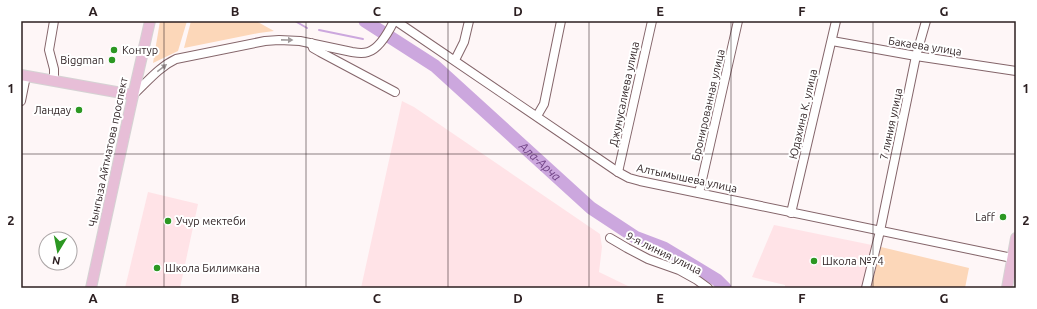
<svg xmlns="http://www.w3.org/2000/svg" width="1037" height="309" font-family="Ubuntu,sans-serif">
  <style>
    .built { fill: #ffe3e7 }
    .green { fill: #fcd7b9 }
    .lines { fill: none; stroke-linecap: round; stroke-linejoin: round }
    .stream { stroke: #cca7de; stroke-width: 2 }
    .river { stroke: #cca7de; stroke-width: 13 }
    .minor-casing { stroke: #84656a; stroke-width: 10 }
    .major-casing { stroke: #d5d2d3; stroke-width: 12 }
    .minor { stroke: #fff; stroke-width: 8 }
    .major { stroke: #e7bed7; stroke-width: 10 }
    .oneway { fill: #a09a9b }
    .grid { fill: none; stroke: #2c1f21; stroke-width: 1; stroke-opacity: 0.55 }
    .poi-dot { fill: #2c9722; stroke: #fff; stroke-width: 1.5 }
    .labels { text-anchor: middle; stroke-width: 4; stroke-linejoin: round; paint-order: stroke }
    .street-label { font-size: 11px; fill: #2c1f21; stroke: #fff }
    .poi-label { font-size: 11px; fill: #2c1f21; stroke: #fff; text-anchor: start }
    .water-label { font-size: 12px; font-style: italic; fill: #6e4083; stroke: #fff }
    .neatline { fill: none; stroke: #2c1f21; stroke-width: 1.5 }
    .grid-label { font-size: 13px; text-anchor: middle; font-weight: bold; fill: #2c1f21 }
  </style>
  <rect width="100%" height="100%" fill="#fef6f7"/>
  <g class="built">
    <path d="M 402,101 L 414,107 L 600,234 L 602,247 L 599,272 L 632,288 L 361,288 Z"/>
    <path d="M 148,192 L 198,204 L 180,288 L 125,288 Z"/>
    <path d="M 774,225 L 872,245 L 863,288 L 785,288 L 785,285 L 752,277 Z"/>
  </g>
  <g class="green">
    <path d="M 160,21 L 187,21 L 178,51 L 153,63 Z"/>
    <path d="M 191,21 L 256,21 L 274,31 L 259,33 L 184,48 Z"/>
    <path d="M 881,247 L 969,268 L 965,288 L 871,288 Z"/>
  </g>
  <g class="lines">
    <g class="stream">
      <path d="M 295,21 L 307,28"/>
      <path d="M 319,30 L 363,39"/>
    </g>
    <path class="river" id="s1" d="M 365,21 L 435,66 L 591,208 L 635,237 L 664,248 L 717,280 L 725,288"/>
    <g class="minor-casing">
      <g id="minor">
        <path d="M 54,21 L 49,50 L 54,69 L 54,81"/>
        <path d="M 396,21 L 618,172 L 629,178 L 640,181 L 1012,258"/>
        <path d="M 832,41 L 916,56 L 1016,71"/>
        <path d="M 311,43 L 313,48 L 320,52 L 395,92"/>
        <path d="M 455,60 L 464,42 L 469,21"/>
        <path d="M 133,95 C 147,82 159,67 176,59 L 265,41 L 279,40 L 300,41 L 352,52 C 358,53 362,54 368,52 C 379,49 389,31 394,21"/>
        <path d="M 21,101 L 26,76"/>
        <path d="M 537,116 L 544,104 L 561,21"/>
        <path d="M 618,172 L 652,21"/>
        <path d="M 699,193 L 738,21"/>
        <path d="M 791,213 L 836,21"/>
        <path d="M 610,238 L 627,248 L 648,259 L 679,270 L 697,280 L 708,288"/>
        <path d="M 866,288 L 880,231 L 916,56 L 926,21"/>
      </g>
    </g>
    <g class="major-casing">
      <g id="major">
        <path d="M 21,75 L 133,95"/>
        <path d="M 91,288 L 130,109 L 150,21"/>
        <path d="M 1007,288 L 1016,238"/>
      </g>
    </g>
    <use href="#minor" class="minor"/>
    <use href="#major" class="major"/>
  </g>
  <defs><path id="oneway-solid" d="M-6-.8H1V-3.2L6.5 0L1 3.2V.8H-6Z"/></defs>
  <g class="oneway">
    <use href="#oneway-solid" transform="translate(287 40) rotate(1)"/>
    <use href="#oneway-solid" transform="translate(162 68) rotate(-38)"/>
  </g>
  <path class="grid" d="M 164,21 L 164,288M 306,21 L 306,288M 448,21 L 448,288M 589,21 L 589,288M 731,21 L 731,288M 873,21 L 873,288M 21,154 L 1016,154"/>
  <g class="poi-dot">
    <circle cx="114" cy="50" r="4"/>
    <circle cx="112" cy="60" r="4"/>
    <circle cx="79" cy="110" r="4"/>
    <circle cx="1003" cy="217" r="4"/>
    <circle cx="168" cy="221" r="4"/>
    <circle cx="814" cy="261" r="4"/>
    <circle cx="157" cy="268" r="4"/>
  </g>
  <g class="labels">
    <g class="street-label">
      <text transform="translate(925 46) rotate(9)" y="4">Бакаева улица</text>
      <text transform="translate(624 94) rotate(-78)" y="4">Джунусалиева улица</text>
      <text transform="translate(708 105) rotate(-77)" y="4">Бронированная улица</text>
      <text transform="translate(803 114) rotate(-77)" y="4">Юдахина К. улица</text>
      <text transform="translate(891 124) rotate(-78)" y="4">7 линия улица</text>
      <text transform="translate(108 152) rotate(-78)" y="4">Чынгыза Айтматова проспект</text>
      <text transform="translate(687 178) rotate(12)" y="4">Алтымышева улица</text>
      <text transform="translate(664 253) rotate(26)" y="4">9-я линия улица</text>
    </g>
    <g class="poi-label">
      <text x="122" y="54">Контур</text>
      <text x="104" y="64" text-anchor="end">Biggman</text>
      <text x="71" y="114" text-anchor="end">Ландау</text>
      <text x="995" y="221" text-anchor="end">Laff</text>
      <text x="176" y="225">Учур мектеби</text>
      <text x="822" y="265">Школа №74</text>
      <text x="165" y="272">Школа Билимкана</text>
    </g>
    <g class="water-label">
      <text dy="4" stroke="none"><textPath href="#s1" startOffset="225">Ала-Арча</textPath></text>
    </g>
  </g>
  <rect width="1037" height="309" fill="none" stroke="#ffffff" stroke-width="44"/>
  <g transform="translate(58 251) rotate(190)"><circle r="19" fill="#ffffff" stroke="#aba5a6"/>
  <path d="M0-3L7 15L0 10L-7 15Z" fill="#2c9722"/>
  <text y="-6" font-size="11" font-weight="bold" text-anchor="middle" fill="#2c1f21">N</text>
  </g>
  <rect x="22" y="22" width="993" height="265" class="neatline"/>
  <g class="grid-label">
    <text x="93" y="16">A</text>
    <text x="235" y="16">B</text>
    <text x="377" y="16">C</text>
    <text x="518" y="16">D</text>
    <text x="660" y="16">E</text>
    <text x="802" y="16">F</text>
    <text x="944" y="16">G</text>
    <text x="11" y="93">1</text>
    <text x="1026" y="93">1</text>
    <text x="11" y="225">2</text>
    <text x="1026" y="225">2</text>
    <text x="93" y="303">A</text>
    <text x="235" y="303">B</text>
    <text x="377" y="303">C</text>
    <text x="518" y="303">D</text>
    <text x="660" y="303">E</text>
    <text x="802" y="303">F</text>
    <text x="944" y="303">G</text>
  </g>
</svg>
